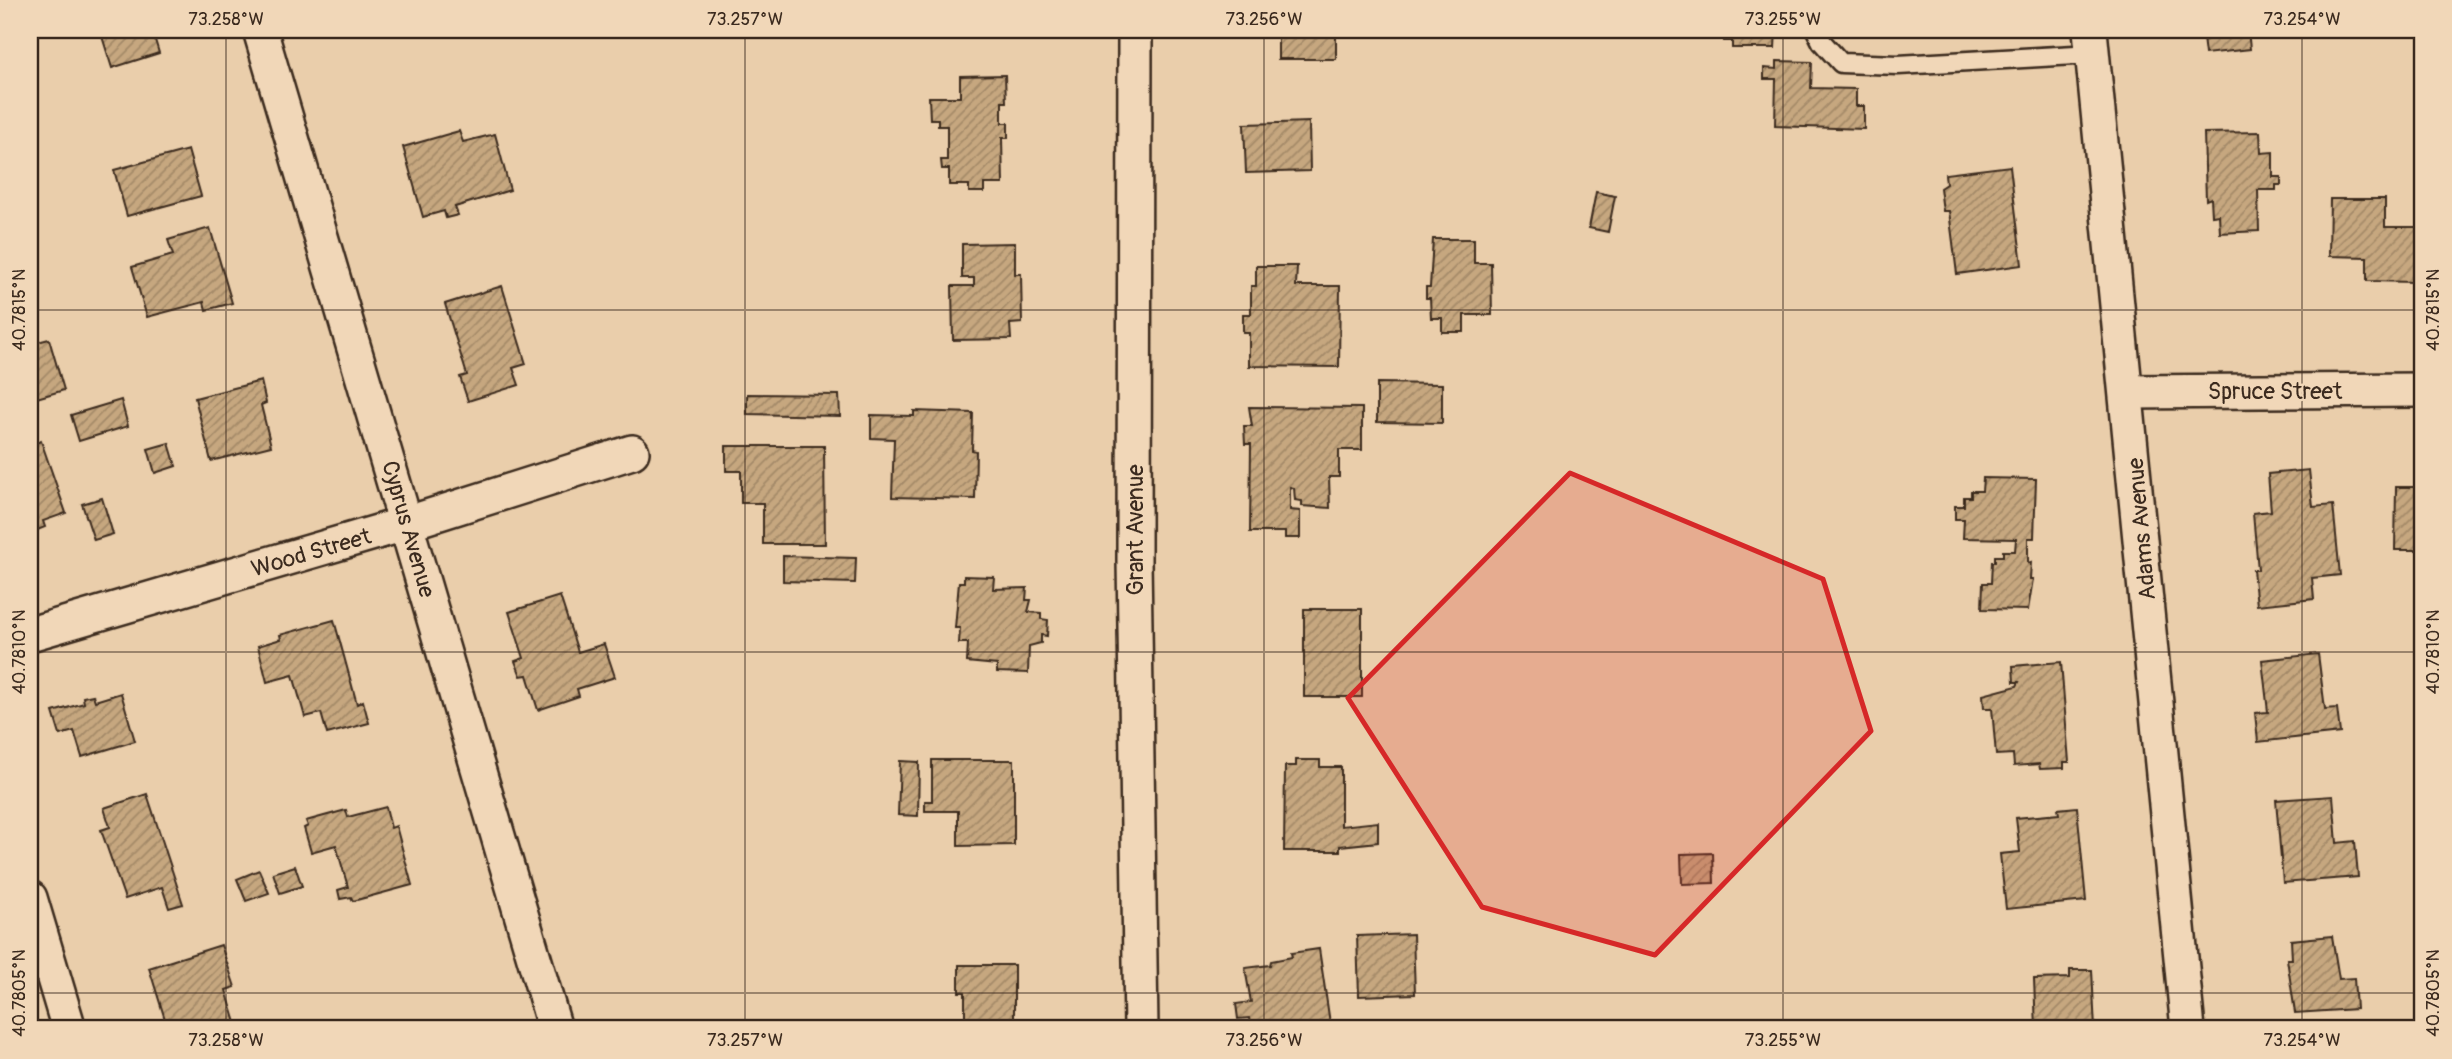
<svg xmlns="http://www.w3.org/2000/svg" width="2452" height="1059" font-family="Pangolin,sans-serif">
  <style>
    .building { fill: url(#building-hatch); stroke: #3b2a1e; stroke-width: 2 }
    .lines { fill: none; stroke-linecap: round; stroke-linejoin: round }
    .service-casing { stroke: #3b2a1e; stroke-width: 23 }
    .minor-casing { stroke: #3b2a1e; stroke-width: 38 }
    .service { stroke: #f1d7b8; stroke-width: 18 }
    .minor { stroke: #f1d7b8; stroke-width: 33 }
    .marked { fill: #d62828; fill-opacity: 0.2; stroke: #d62828; stroke-width: 5; stroke-linejoin: round }
    .ticks { fill: none; stroke: #3b2a1e; stroke-width: 2; stroke-opacity: 0.45 }
    .labels { text-anchor: middle; stroke-width: 5; stroke-linejoin: round; paint-order: stroke }
    .street-label { font-size: 23px; fill: #3b2a1e; stroke: #f1d7b8 }
    .neatline { fill: none; stroke: #3b2a1e; stroke-width: 2.5 }
    .ticks-label { font-size: 18px; text-anchor: middle; fill: #3b2a1e }
  </style>
  <defs>
    <pattern id="building-hatch" width="6" height="6" patternUnits="userSpaceOnUse" patternTransform="scale(1.75)"><rect width="6" height="6" fill="#c6a77f"/><path d="M-1 1l2-2M0 6l6-6M5 7l2-2" fill="none" stroke="#a28867"/></pattern>
  </defs>
  <rect width="100%" height="100%" fill="#eaceab"/>
  <filter id="ink" filterUnits="userSpaceOnUse"><feTurbulence type="fractalNoise" baseFrequency=".0143" numOctaves="2"/><feDisplacementMap in="SourceGraphic" scale="14" xChannelSelector="R" yChannelSelector="G"/><feConvolveMatrix kernelMatrix="1 2 1 2 8 2 1 2 1" color-interpolation-filters="sRGB"/></filter>
  <g filter="url(#ink)">
    <g class="building">
      <path d="M 100,30 L 152,30 L 159,53 L 112,68 Z"/>
      <rect x="1278" y="30" width="58" height="29"/>
      <path d="M 1724,30 L 1776,30 L 1775,48 L 1732,48 L 1732,41 L 1724,41 Z"/>
      <path d="M 2202,30 L 2248,30 L 2250,49 L 2205,54 Z"/>
      <path d="M 1777,61 L 1812,62 L 1811,88 L 1856,89 L 1856,106 L 1864,106 L 1864,129 L 1775,126 L 1776,79 L 1764,79 L 1764,68 L 1777,69 Z"/>
      <path d="M 1005,75 L 1006,102 L 1002,102 L 1002,123 L 1008,123 L 1008,138 L 1002,138 L 1003,184 L 984,184 L 984,192 L 969,192 L 969,185 L 949,185 L 949,169 L 942,169 L 941,160 L 947,160 L 947,126 L 938,126 L 938,119 L 930,119 L 929,97 L 960,97 L 960,76 Z"/>
      <path d="M 1309,122 L 1310,171 L 1246,173 L 1244,124 Z"/>
      <path d="M 459,131 L 463,142 L 495,134 L 510,190 L 455,207 L 458,215 L 446,218 L 444,211 L 423,217 L 403,147 Z"/>
      <path d="M 2260,132 L 2261,153 L 2273,152 L 2273,177 L 2281,177 L 2281,185 L 2276,185 L 2276,190 L 2258,190 L 2259,231 L 2220,233 L 2219,215 L 2212,216 L 2211,198 L 2206,200 L 2204,133 Z"/>
      <path d="M 188,150 L 201,196 L 127,216 L 114,170 Z"/>
      <path d="M 2010,166 L 2022,265 L 1957,274 L 1949,211 L 1943,211 L 1940,188 L 1946,184 L 1945,174 Z"/>
      <path d="M 1596,192 L 1615,196 L 1608,232 L 1589,228 Z"/>
      <path d="M 2330,199 L 2385,199 L 2385,227 L 2422,227 L 2422,274 L 2414,274 L 2414,282 L 2367,281 L 2367,257 L 2329,256 Z"/>
      <path d="M 210,228 L 232,303 L 206,310 L 204,302 L 147,317 L 132,267 L 173,255 L 168,240 Z"/>
      <path d="M 1433,239 L 1474,239 L 1474,263 L 1491,263 L 1492,315 L 1464,315 L 1464,332 L 1442,332 L 1442,318 L 1431,318 L 1430,298 L 1426,298 L 1426,287 L 1430,287 Z"/>
      <path d="M 1015,243 L 1015,274 L 1021,274 L 1022,323 L 1010,324 L 1011,339 L 953,340 L 952,286 L 974,286 L 974,278 L 962,278 L 962,244 Z"/>
      <path d="M 1256,266 L 1297,266 L 1296,286 L 1340,286 L 1339,367 L 1249,366 L 1249,333 L 1243,333 L 1243,314 L 1251,314 L 1251,286 L 1256,286 Z"/>
      <path d="M 502,286 L 526,364 L 513,368 L 519,385 L 468,401 L 460,377 L 467,375 L 445,304 Z"/>
      <path d="M 49,339 L 64,390 L 30,400 L 30,344 Z"/>
      <path d="M 261,381 L 266,403 L 261,405 L 271,446 L 211,461 L 195,398 Z"/>
      <path d="M 1377,383 L 1442,384 L 1442,423 L 1377,422 Z"/>
      <path d="M 747,394 L 839,395 L 840,416 L 747,414 Z"/>
      <path d="M 121,400 L 128,426 L 79,441 L 71,415 Z"/>
      <path d="M 1249,407 L 1362,408 L 1362,450 L 1339,450 L 1339,477 L 1329,477 L 1330,508 L 1302,506 L 1302,501 L 1295,500 L 1294,488 L 1290,487 L 1290,510 L 1300,511 L 1300,538 L 1285,538 L 1285,532 L 1250,532 L 1251,444 L 1245,444 L 1244,426 L 1252,426 Z"/>
      <path d="M 914,411 L 973,413 L 972,450 L 976,451 L 975,499 L 892,497 L 894,439 L 871,438 L 871,415 L 914,416 Z"/>
      <path d="M 41,441 L 66,513 L 43,521 L 45,527 L 30,533 L 30,445 Z"/>
      <path d="M 169,443 L 176,466 L 155,473 L 148,449 Z"/>
      <path d="M 726,446 L 824,446 L 825,544 L 763,544 L 763,503 L 741,503 L 741,471 L 726,471 Z"/>
      <path d="M 2309,470 L 2313,507 L 2333,505 L 2340,575 L 2312,578 L 2314,599 L 2257,605 L 2253,570 L 2258,570 L 2253,513 L 2271,511 L 2268,474 Z"/>
      <path d="M 1983,478 L 2036,479 L 2034,538 L 2028,538 L 2028,563 L 2031,562 L 2030,579 L 2033,579 L 2028,610 L 1982,609 L 1983,583 L 1991,583 L 1992,562 L 1995,562 L 1995,556 L 2003,556 L 2003,551 L 2015,551 L 2016,539 L 1963,538 L 1964,519 L 1955,519 L 1955,506 L 1964,506 L 1964,497 L 1971,497 L 1971,491 L 1982,491 Z"/>
      <path d="M 2396,487 L 2422,487 L 2422,550 L 2395,550 Z"/>
      <path d="M 102,498 L 113,534 L 94,540 L 82,504 Z"/>
      <path d="M 783,556 L 856,558 L 855,583 L 783,581 Z"/>
      <path d="M 964,576 L 994,577 L 993,589 L 1027,588 L 1026,600 L 1031,600 L 1028,612 L 1041,613 L 1041,619 L 1048,620 L 1047,636 L 1041,635 L 1041,643 L 1029,646 L 1028,673 L 997,672 L 997,665 L 967,662 L 968,643 L 959,643 L 960,628 L 955,628 L 959,582 L 964,582 Z"/>
      <path d="M 560,596 L 578,652 L 604,644 L 615,677 L 577,689 L 579,696 L 538,710 L 527,675 L 521,676 L 515,661 L 524,658 L 509,612 Z"/>
      <rect x="1304" y="609" width="58" height="88"/>
      <path d="M 334,620 L 357,704 L 363,701 L 369,723 L 327,734 L 321,713 L 305,717 L 293,675 L 267,682 L 258,646 L 281,639 L 280,635 Z"/>
      <path d="M 2318,654 L 2325,709 L 2337,708 L 2340,733 L 2258,742 L 2255,713 L 2268,712 L 2262,660 Z"/>
      <path d="M 2061,662 L 2069,762 L 2064,762 L 2064,768 L 2040,769 L 2039,764 L 2014,766 L 2013,754 L 1996,755 L 1992,708 L 1984,708 L 1983,695 L 2017,686 L 2019,682 L 2014,682 L 2013,666 Z"/>
      <path d="M 121,693 L 135,741 L 82,757 L 74,731 L 60,735 L 53,712 L 84,703 L 83,697 L 93,695 L 95,701 Z"/>
      <path d="M 932,760 L 1014,760 L 1014,845 L 958,846 L 958,811 L 925,811 L 925,801 L 932,801 Z"/>
      <path d="M 1296,760 L 1320,760 L 1320,767 L 1341,767 L 1341,826 L 1378,822 L 1378,842 L 1340,846 L 1340,851 L 1284,851 L 1285,766 L 1296,766 Z"/>
      <path d="M 900,761 L 919,762 L 918,816 L 898,815 Z"/>
      <path d="M 147,794 L 183,904 L 169,908 L 162,887 L 125,899 L 101,830 L 110,827 L 104,808 Z"/>
      <path d="M 2333,796 L 2337,843 L 2355,841 L 2358,877 L 2283,883 L 2276,800 Z"/>
      <path d="M 386,807 L 391,828 L 396,826 L 412,885 L 353,901 L 351,897 L 340,899 L 338,890 L 348,887 L 336,845 L 311,852 L 304,828 L 308,826 L 306,821 L 346,810 L 348,817 Z"/>
      <path d="M 2077,807 L 2086,901 L 2006,909 L 2000,854 L 2020,852 L 2016,818 L 2059,814 L 2058,809 Z"/>
      <path d="M 1713,853 L 1714,883 L 1682,884 L 1681,854 Z"/>
      <path d="M 295,866 L 302,886 L 280,893 L 273,873 Z"/>
      <path d="M 259,870 L 269,893 L 246,901 L 237,879 Z"/>
      <path d="M 1413,934 L 1415,994 L 1359,996 L 1357,936 Z"/>
      <path d="M 2332,936 L 2339,979 L 2354,978 L 2356,1009 L 2295,1013 L 2287,959 L 2292,959 L 2291,940 Z"/>
      <path d="M 221,945 L 235,987 L 226,990 L 237,1026 L 226,1029 L 168,1029 L 149,968 Z"/>
      <path d="M 1319,949 L 1330,1023 L 1323,1024 L 1324,1029 L 1251,1029 L 1249,1018 L 1238,1019 L 1236,1004 L 1251,1002 L 1245,968 L 1270,965 L 1271,961 L 1292,957 L 1291,953 Z"/>
      <path d="M 959,965 L 1014,965 L 1014,1029 L 965,1029 L 965,992 L 959,992 Z"/>
      <path d="M 2070,970 L 2092,970 L 2095,1029 L 2036,1029 L 2034,979 L 2070,978 Z"/>
    </g>
    <g class="lines">
      <g class="service-casing">
        <path id="service" d="M 1816,30 L 1822,42 L 1841,63 L 1898,65 L 2093,54"/>
      </g>
      <g class="minor-casing">
        <g id="minor">
          <path d="M 260,30 L 555,1029"/>
          <path d="M 1135,30 L 1134,560 L 1141,1029"/>
          <path d="M 2090,30 L 2188,1029"/>
          <path d="M 2127,392 L 2422,390"/>
          <path d="M 30,634 L 408,523 L 632,452"/>
          <path d="M 30,898 L 69,1029"/>
        </g>
      </g>
      <use href="#service" class="service"/>
      <use href="#minor" class="minor"/>
    </g>
  </g>
  <path class="marked" d="M 1570,473 L 1823,579 L 1871,731 L 1655,955 L 1482,907 L 1348,698 Z"/>
  <path class="ticks" d="M 226,30 L 226,1029M 745,30 L 745,1029M 1264,30 L 1264,1029M 1783,30 L 1783,1029M 2302,30 L 2302,1029M 30,310 L 2422,310M 30,652 L 2422,652M 30,993 L 2422,993"/>
  <g class="labels">
    <g class="street-label">
      <text x="2275" y="399">Spruce Street</text>
      <text transform="translate(409 529) rotate(74)" y="8">Cyprus Avenue</text>
      <text transform="translate(2141 529) rotate(-95)" y="8">Adams Avenue</text>
      <text transform="translate(1135 530) rotate(-90)" y="8">Grant Avenue</text>
      <text transform="translate(311 552) rotate(-16)" y="8">Wood Street</text>
    </g>
  </g>
  <rect width="2452" height="1059" fill="none" stroke="#f1d7b8" stroke-width="77"/>
  <rect x="38" y="38" width="2376" height="982" class="neatline"/>
  <g class="ticks-label">
    <text x="226" y="25">73.258°W</text>
    <text x="745" y="25">73.257°W</text>
    <text x="1264" y="25">73.256°W</text>
    <text x="1783" y="25">73.255°W</text>
    <text x="2302" y="25">73.254°W</text>
    <text transform="translate(19 310) rotate(-90)" y="6">40.7815°N</text>
    <text transform="translate(2433 310) rotate(-90)" y="6">40.7815°N</text>
    <text transform="translate(19 652) rotate(-90)" y="6">40.7810°N</text>
    <text transform="translate(2433 652) rotate(-90)" y="6">40.7810°N</text>
    <text transform="translate(19 993) rotate(-90)" y="6">40.7805°N</text>
    <text transform="translate(2433 993) rotate(-90)" y="6">40.7805°N</text>
    <text x="226" y="1046">73.258°W</text>
    <text x="745" y="1046">73.257°W</text>
    <text x="1264" y="1046">73.256°W</text>
    <text x="1783" y="1046">73.255°W</text>
    <text x="2302" y="1046">73.254°W</text>
  </g>
</svg>
